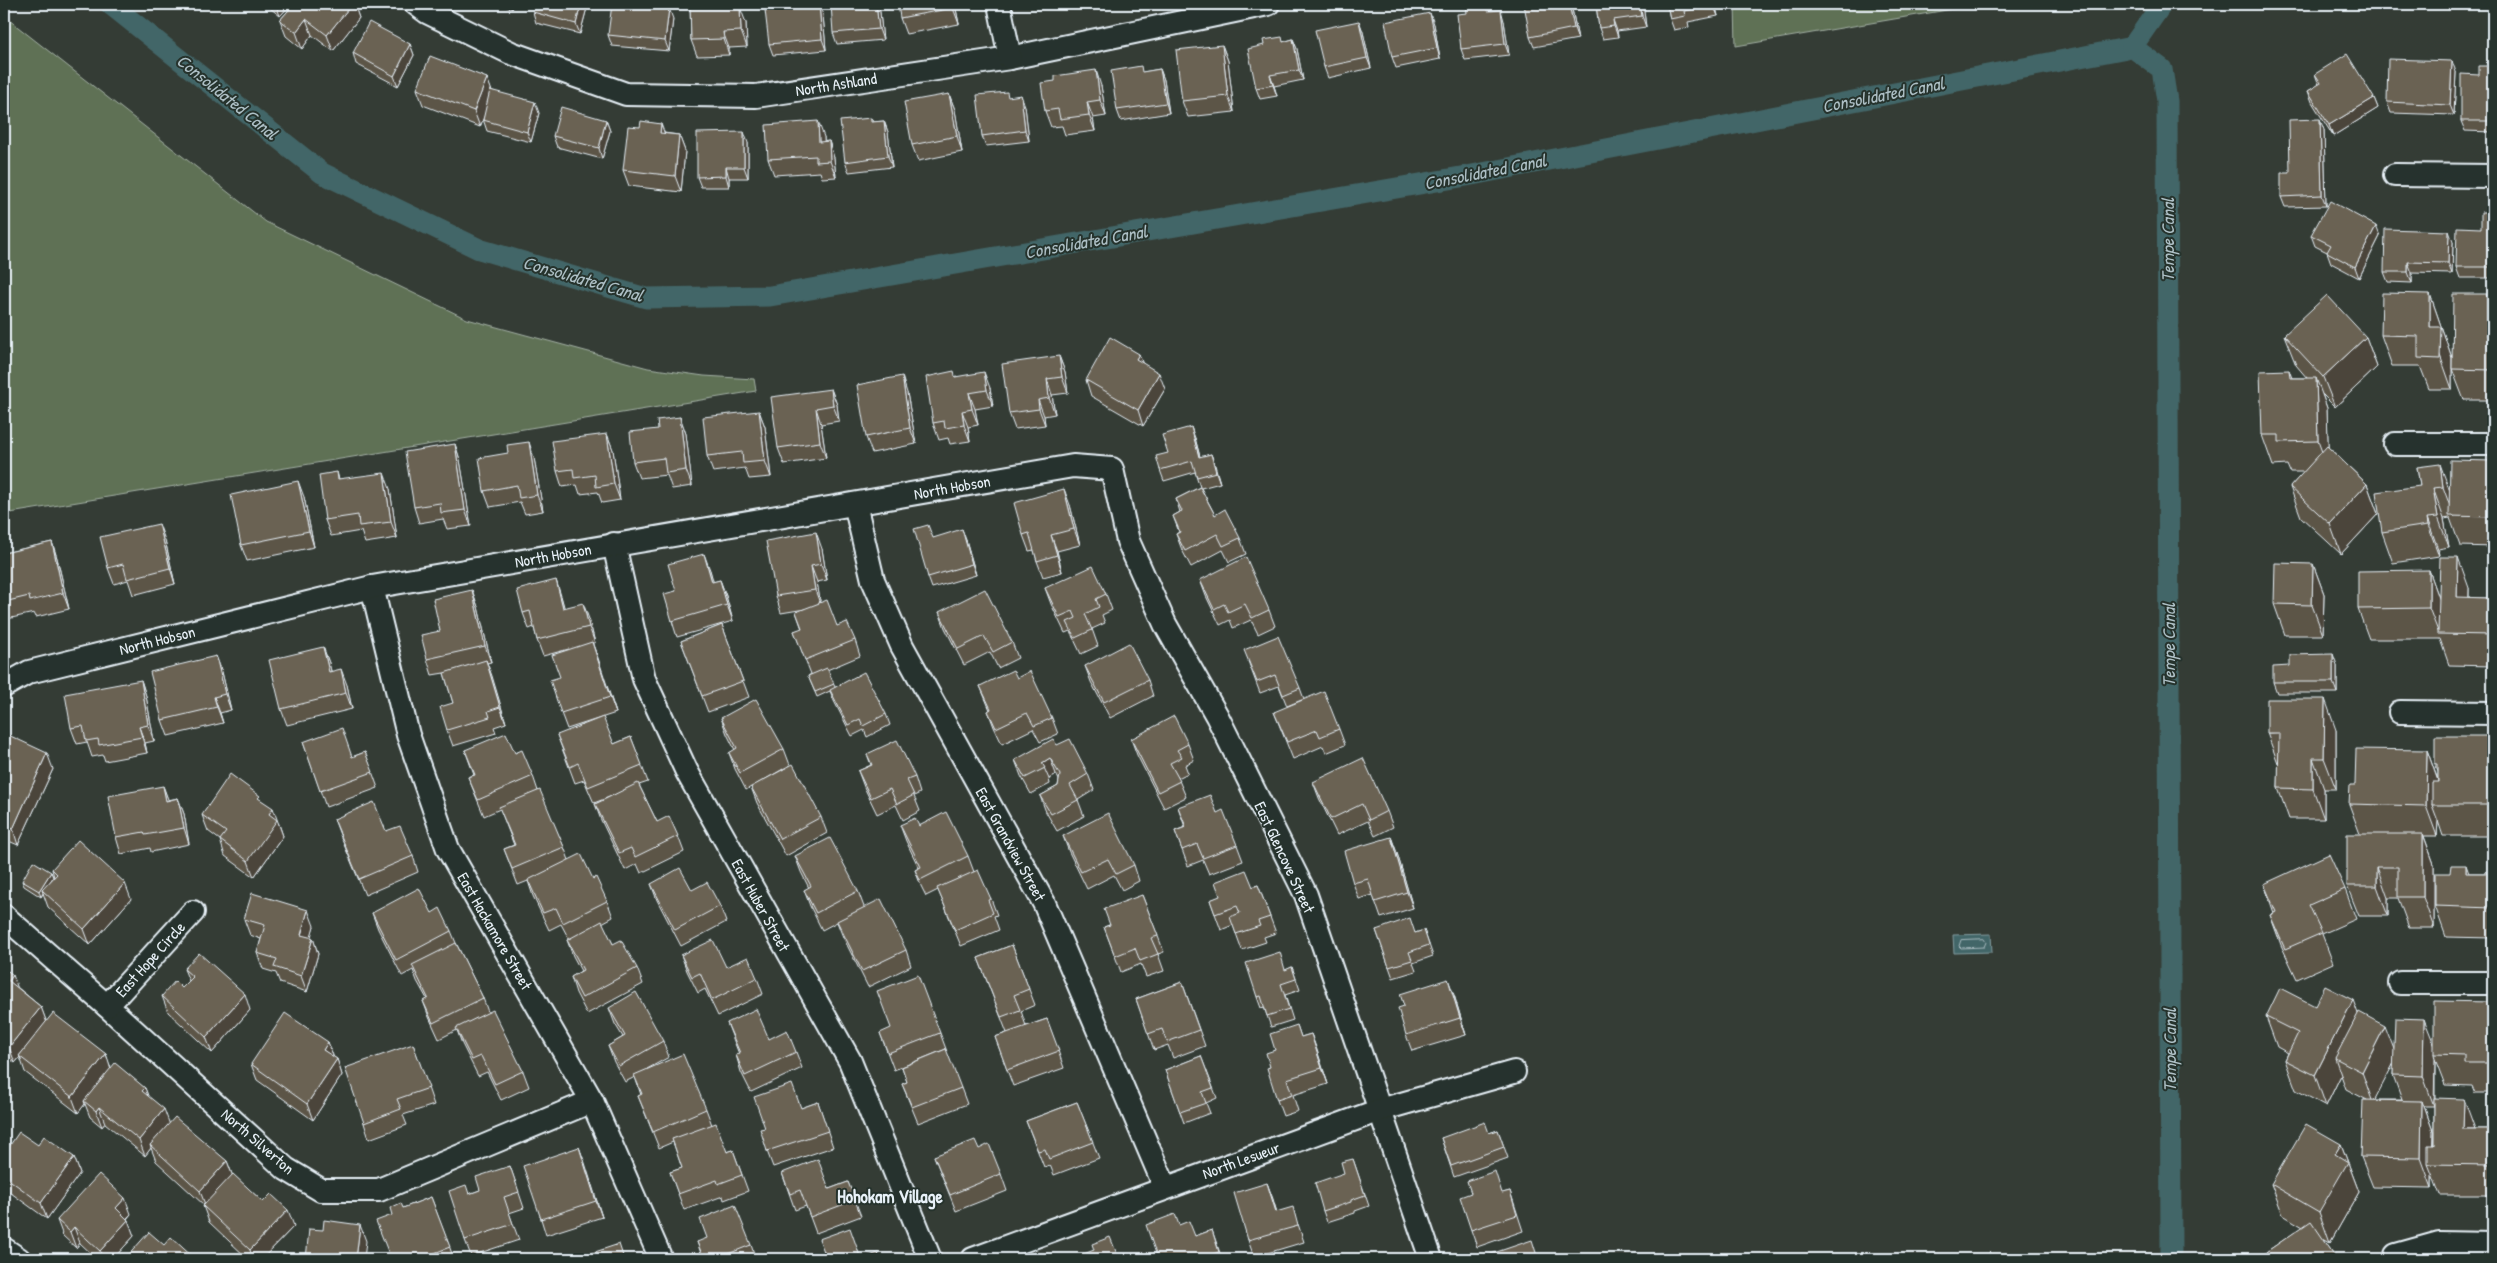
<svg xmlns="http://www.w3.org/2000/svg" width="2497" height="1263" font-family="'Patrick Hand',sans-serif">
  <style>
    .green { fill: #5f7154; stroke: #a4b1a6 }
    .water { fill: #436668; stroke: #859ea2 }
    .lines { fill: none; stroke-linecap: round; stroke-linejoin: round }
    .shore { stroke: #a6b9be; stroke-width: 1 }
    .canal { stroke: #436668; stroke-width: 21 }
    .minor-casing { stroke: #e8f1f8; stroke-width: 26 }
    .minor { stroke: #26332d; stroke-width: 22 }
    .wall { fill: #5c5447; stroke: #e8f1f8; fill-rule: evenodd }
    .shaded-wall { fill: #4b453a; stroke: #e8f1f8 }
    .building { fill: #6b6253; stroke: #e8f1f8 }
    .labels { text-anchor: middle; stroke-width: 4; stroke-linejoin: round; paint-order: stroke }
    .street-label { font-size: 16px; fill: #e8f1f8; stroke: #26332d }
    .water-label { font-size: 18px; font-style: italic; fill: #aec0c6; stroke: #26332d }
    .neighbourhood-label { font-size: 18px; font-weight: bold; fill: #e8f1f8; stroke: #26332d }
  </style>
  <rect width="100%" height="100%" fill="#343c35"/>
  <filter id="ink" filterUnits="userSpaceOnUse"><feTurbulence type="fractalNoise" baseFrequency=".02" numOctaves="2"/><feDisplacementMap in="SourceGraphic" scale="10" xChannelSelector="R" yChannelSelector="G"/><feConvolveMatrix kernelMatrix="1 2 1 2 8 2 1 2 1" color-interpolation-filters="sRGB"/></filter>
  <g filter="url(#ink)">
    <g class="green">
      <path d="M 1735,4 L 1982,4 L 1736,46 Z"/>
      <path d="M 4,16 L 266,222 L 467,319 L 648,368 L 704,376 L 754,379 L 756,391 L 4,514 Z"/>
    </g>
    <path class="water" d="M 1991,934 L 1992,952 L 1954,953 L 1953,935 Z"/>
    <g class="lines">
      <path class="shore" d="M 1984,939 L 1986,942 L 1984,947 L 1961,948 L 1959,946 L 1961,940 Z"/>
      <g class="canal">
        <path d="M 110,4 L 322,173 L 479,249 L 646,298 L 770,296 L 1472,175 L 2132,47"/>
        <path d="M 2132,47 L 2162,69 L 2167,101 L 2171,1259"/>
        <path d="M 2132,47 L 2162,4"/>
      </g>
      <g class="minor-casing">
        <g id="minor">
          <path d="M 416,4 L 427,12 L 511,53 L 626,94 L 756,96 L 1010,58 L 1268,4"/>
          <path d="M 999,4 L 1010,58"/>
          <path d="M 2395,175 L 2493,176"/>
          <path d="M 2395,444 L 2493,444"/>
          <path d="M 855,504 L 873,580 L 902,646 L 1044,903 L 1165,1187"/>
          <path d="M 614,544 L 644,679 L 687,772 L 850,1061 L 930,1259"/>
          <path d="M 372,587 L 408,735 L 448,849 L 592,1101 L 661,1259"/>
          <path d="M 4,686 L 29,672 L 372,587 L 1073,466 L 1112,469 L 1128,541 L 1165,624 L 1217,716 L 1306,895 L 1431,1259"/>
          <path d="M 2400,712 L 2493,713"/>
          <path d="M 4,916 L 107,1006 L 286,1169 L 321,1190 L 379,1190 L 592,1101"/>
          <path d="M 2400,983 L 2493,983"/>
          <path d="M 107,1006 L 193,912"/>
          <path d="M 4,1249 L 19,1259"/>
          <path d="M 2396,1255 L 2439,1243 L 2493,1244"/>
          <path d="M 973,1259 L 1380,1110 L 1514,1072"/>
        </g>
      </g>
      <use href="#minor" class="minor"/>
    </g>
    <g class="wall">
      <path d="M 265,4 L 291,4 L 280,16 Z"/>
      <path d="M 294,4 L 354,4 L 359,18 L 333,51 L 312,35 L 302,49 L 286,36 L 280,20 Z"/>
      <path d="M 500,4 L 515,4 L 512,9 Z"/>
      <path d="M 535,4 L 588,4 L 580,34 L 536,23 L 533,12 Z"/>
      <path d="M 690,4 L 738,4 L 738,7 L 746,23 L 747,47 L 729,48 L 729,55 L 697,56 L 691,40 Z"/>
      <path d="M 879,4 L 883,40 L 837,44 L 833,33 Z"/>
      <path d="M 955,4 L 959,24 L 906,34 L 900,18 Z"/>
      <path d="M 1039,4 L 1062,4 L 1040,8 Z"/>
      <path d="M 1487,4 L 1490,11 L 1504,21 L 1509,55 L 1465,60 L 1461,49 L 1467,13 Z"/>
      <path d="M 1571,4 L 1578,39 L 1534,47 L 1530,37 Z"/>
      <path d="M 1596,4 L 1643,4 L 1646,27 L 1617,31 L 1618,37 L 1603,39 L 1599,28 Z"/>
      <path d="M 1667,4 L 1715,4 L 1718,16 L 1688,22 L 1689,27 L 1674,30 L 1670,19 Z"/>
      <path d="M 823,15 L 826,50 L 773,55 L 769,44 Z"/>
      <path d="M 673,19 L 669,51 L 612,46 L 608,35 Z"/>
      <path d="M 1359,21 L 1363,32 L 1371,68 L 1328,78 L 1324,67 Z"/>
      <path d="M 1434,24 L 1440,59 L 1396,68 L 1392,57 Z"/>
      <path d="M 1293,39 L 1297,49 L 1303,80 L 1274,86 L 1277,96 L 1260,99 L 1256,88 L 1264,45 L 1283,42 Z"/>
      <path d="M 410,44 L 414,55 L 398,86 L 356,64 L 353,53 Z"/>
      <path d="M 1222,45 L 1228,61 L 1234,112 L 1188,117 L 1182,101 Z"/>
      <path d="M 2493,66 L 2493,132 L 2465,131 L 2461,121 L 2479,75 Z"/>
      <path d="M 1160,69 L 1164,80 L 1169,113 L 1121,121 L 1117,110 L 1143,72 Z"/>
      <path d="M 2456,72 L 2454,115 L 2391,113 L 2387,102 Z"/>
      <path d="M 2315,74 L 2374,98 L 2378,108 L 2333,136 L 2312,102 L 2308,91 L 2319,85 Z"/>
      <path d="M 487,78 L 491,90 L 539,113 L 531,142 L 487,131 L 483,119 L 480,127 L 423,105 L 417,89 Z"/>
      <path d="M 1055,81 L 1101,86 L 1106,116 L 1093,118 L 1095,131 L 1065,135 L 1062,126 L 1051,127 L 1045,111 Z"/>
      <path d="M 949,94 L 955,110 L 962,152 L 918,161 L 912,145 Z"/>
      <path d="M 1009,97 L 1025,106 L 1029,141 L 986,146 L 982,136 Z"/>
      <path d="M 871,118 L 873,122 L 884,121 L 888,132 L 892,167 L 849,172 L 845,162 Z"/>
      <path d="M 606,120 L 610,131 L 602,159 L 557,147 L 553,136 Z"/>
      <path d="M 2324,130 L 2326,206 L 2285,207 L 2281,197 L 2290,173 Z"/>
      <path d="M 664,133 L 679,135 L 685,151 L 681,192 L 629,186 L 623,170 Z"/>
      <path d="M 824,137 L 824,142 L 829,141 L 834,158 L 836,177 L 822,178 L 820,172 L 774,175 L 768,159 Z"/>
      <path d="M 748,143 L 748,178 L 729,178 L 729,187 L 701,187 L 697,177 Z"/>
      <path d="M 2493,212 L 2493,278 L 2460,278 L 2456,267 L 2481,228 Z"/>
      <path d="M 2311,235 L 2380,236 L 2359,278 L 2331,263 L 2327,252 L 2315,246 Z"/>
      <path d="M 2453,242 L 2452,274 L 2412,273 L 2412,283 L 2388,282 L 2384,272 Z"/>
      <path d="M 2430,294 L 2452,358 L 2452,389 L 2429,389 L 2420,366 L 2392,366 L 2381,335 Z"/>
      <path d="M 2493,310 L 2493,400 L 2464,400 L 2452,369 Z"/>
      <path d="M 2284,335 L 2366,337 L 2377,367 L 2335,407 L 2322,394 L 2327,408 L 2328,447 L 2367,484 L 2378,514 L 2341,554 L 2301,517 L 2290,487 L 2304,472 L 2290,472 L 2287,465 L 2273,466 L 2262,435 L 2289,370 L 2292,378 L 2307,378 L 2296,365 Z"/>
      <path d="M 1139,354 L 1142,363 L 1165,389 L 1143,426 L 1091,396 L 1086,380 Z"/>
      <path d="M 1059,356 L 1065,372 L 1068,393 L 1052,395 L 1055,414 L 1044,416 L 1045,425 L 1015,429 L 1009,413 Z"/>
      <path d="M 956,376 L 990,388 L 993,406 L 975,409 L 978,425 L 968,427 L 970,441 L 950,444 L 948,438 L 939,440 L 933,423 Z"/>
      <path d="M 831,389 L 837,405 L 839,421 L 821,424 L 826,458 L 784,464 L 778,448 Z"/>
      <path d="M 907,393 L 916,444 L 872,453 L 866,437 Z"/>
      <path d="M 759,411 L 765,427 L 771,477 L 749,479 L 745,468 L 713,472 L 707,456 Z"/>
      <path d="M 680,417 L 686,434 L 692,486 L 672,489 L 667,475 L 639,478 L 633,462 L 658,429 Z"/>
      <path d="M 607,434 L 613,450 L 620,500 L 602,503 L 598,492 L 580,494 L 577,485 L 562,487 L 557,471 Z"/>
      <path d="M 1195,438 L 1200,457 L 1211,454 L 1220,483 L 1201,488 L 1215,515 L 1240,538 L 1246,554 L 1229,562 L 1223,550 L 1191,567 L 1182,550 L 1176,534 L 1179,532 L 1173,516 L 1180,512 L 1176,499 L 1200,487 L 1195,472 L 1164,481 L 1160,470 L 1168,453 Z"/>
      <path d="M 455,444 L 460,460 L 471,526 L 447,529 L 443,519 L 419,523 L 414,507 Z"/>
      <path d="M 534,458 L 543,511 L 525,514 L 520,502 L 490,507 L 484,491 Z"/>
      <path d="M 2493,461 L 2493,547 L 2460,546 L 2450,518 L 2444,519 L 2449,547 L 2438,549 L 2439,556 L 2393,563 L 2382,532 L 2420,486 L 2417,467 L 2450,490 Z"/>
      <path d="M 337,472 L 339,479 L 390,489 L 397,538 L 365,543 L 361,531 L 331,536 L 325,520 Z"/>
      <path d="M 304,497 L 314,547 L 247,561 L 241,545 Z"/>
      <path d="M 1070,505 L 1080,545 L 1057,551 L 1062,572 L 1043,577 L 1037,561 L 1034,550 L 1029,551 L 1023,535 Z"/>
      <path d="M 933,538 L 966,540 L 976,575 L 932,588 L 928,577 Z"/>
      <path d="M 165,540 L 175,584 L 133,595 L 128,580 L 114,584 L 108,568 Z"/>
      <path d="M 52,542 L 57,558 L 69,609 L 36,617 L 34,613 L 7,619 L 4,610 L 4,553 Z"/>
      <path d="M 822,549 L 827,580 L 817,582 L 820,602 L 837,626 L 855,640 L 860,656 L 827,670 L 835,687 L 886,714 L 890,725 L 867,737 L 864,730 L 852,736 L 834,701 L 830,691 L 817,697 L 808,676 L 811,674 L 794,631 L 802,629 L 796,612 L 805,609 L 781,613 L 776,596 Z"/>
      <path d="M 2493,559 L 2493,666 L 2449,665 L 2440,639 L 2369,639 L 2358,609 L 2429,570 L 2439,598 L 2469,588 L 2469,598 L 2489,598 Z"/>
      <path d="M 2313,564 L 2324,594 L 2323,635 L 2285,635 L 2274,604 Z"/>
      <path d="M 710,570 L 713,582 L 720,580 L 726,596 L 733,621 L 677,637 L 672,621 L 676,591 Z"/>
      <path d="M 1200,580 L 1269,610 L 1275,626 L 1258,634 L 1251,620 L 1233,628 L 1230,620 L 1220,625 L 1206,596 Z"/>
      <path d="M 1045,588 L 1106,594 L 1112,610 L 1102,615 L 1105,623 L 1092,629 L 1098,646 L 1081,654 L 1070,631 L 1065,633 L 1051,604 Z"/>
      <path d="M 472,590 L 478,607 L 491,662 L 487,663 L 506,723 L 494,727 L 496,733 L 453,746 L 447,730 L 453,703 L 444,673 L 432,675 L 427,659 L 440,631 Z"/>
      <path d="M 561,596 L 564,608 L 589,619 L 595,643 L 592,643 L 616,713 L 567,729 L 561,713 L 569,649 L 543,656 L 537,640 L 534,627 L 529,629 L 523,613 Z"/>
      <path d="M 939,612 L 1012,642 L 1018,658 L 998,668 L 990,652 L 964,665 L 945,628 Z"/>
      <path d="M 722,625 L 749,697 L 708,712 L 681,641 Z"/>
      <path d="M 323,647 L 329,663 L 331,671 L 347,685 L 352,709 L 287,725 L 281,709 Z"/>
      <path d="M 216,656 L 222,672 L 231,710 L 220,713 L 223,723 L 168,736 L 162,720 Z"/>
      <path d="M 1248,661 L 1300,688 L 1304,699 L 1287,706 L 1279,686 L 1260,693 Z"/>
      <path d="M 2337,665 L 2337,693 L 2277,693 L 2273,682 L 2290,666 Z"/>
      <path d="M 1085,666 L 1148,680 L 1153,696 L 1110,718 L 1091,682 Z"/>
      <path d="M 1017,678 L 1052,718 L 1058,734 L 1040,742 L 1033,729 L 1002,744 L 994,727 L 988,711 L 990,710 L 980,686 Z"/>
      <path d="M 141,680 L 146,696 L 154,741 L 145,743 L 147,753 L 105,761 L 103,755 L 92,757 L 87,742 L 77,744 L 71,728 Z"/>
      <path d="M 1274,712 L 1339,729 L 1345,745 L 1326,753 L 1323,746 L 1293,759 Z"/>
      <path d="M 721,718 L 784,749 L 790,765 L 757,784 L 821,817 L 827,833 L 786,856 L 757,803 L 751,787 L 746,790 L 735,769 L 729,753 L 735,750 L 727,734 Z"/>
      <path d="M 2336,730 L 2336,789 L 2324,789 L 2324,819 L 2289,819 L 2278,788 L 2279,763 L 2278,763 L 2267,733 Z"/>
      <path d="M 4,733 L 53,769 L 18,845 L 4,839 Z"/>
      <path d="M 557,735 L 614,744 L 631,737 L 648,782 L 639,785 L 657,822 L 678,836 L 684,852 L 641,873 L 637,864 L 625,870 L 601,820 L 595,804 L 617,794 L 594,803 L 584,780 L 575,783 Z"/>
      <path d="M 2493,736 L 2493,836 L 2443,836 L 2438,821 L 2437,836 L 2424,836 L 2434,864 L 2434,928 L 2409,928 L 2398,898 L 2388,898 L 2388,916 L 2359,916 L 2347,886 L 2360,834 L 2349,804 L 2355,785 L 2427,750 L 2438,780 L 2438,772 L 2435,764 Z"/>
      <path d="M 1131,739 L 1188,744 L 1194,760 L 1185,765 L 1188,773 L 1178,778 L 1186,797 L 1164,808 L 1137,755 Z"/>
      <path d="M 303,742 L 352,757 L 365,752 L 378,788 L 326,807 Z"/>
      <path d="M 1057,745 L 1088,774 L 1094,790 L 1078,800 L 1084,816 L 1057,831 L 1046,812 L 1040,796 L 1058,786 L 1059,780 L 1056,774 L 1049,779 L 1050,784 L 1031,794 L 1021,776 L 1015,760 Z"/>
      <path d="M 465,750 L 515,753 L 533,776 L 538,791 L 564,847 L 569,860 L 593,879 L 607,901 L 613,917 L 602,923 L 613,944 L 637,968 L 643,984 L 587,1014 L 576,993 L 571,977 L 581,971 L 573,956 L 567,940 L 569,939 L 561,924 L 549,930 L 533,896 L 528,881 L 518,885 L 504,849 L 514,845 L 500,809 L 484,816 L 468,777 L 474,775 Z"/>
      <path d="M 867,754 L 915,777 L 920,793 L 914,796 L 920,811 L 903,820 L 896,805 L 877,814 L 864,787 L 858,771 L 871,765 Z"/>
      <path d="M 1313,782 L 1387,811 L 1393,827 L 1375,836 L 1368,821 L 1337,835 L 1319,798 Z"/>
      <path d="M 163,786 L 168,800 L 178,798 L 184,814 L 189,844 L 151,852 L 150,848 L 121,854 L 116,837 Z"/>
      <path d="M 261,800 L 279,824 L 283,836 L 254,877 L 225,856 L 220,840 L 208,831 L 202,815 Z"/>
      <path d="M 1178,807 L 1217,813 L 1237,845 L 1243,861 L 1209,874 L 1203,860 L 1188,866 L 1175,831 L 1185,827 Z"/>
      <path d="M 334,819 L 386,831 L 413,856 L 418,872 L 365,895 L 340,835 Z"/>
      <path d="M 900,825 L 919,826 L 968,856 L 974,872 L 991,899 L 997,915 L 994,916 L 999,930 L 961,946 L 938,890 L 926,896 L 921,886 L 915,870 L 919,868 L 906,841 Z"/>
      <path d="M 1063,836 L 1134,865 L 1139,881 L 1122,890 L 1114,875 L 1087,889 L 1069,852 Z"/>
      <path d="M 1391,837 L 1397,853 L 1413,908 L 1381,918 L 1373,895 L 1359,899 L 1353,883 Z"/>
      <path d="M 795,856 L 858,891 L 864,907 L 906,950 L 911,966 L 868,987 L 843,937 L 837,922 L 822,930 L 810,906 L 804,890 L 809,888 L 801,872 Z"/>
      <path d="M 52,869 L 131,899 L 90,945 L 48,907 L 43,893 L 41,897 L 24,886 L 22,881 L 51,872 L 53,877 L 49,882 L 54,877 Z"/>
      <path d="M 2469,873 L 2493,873 L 2493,938 L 2446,937 L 2435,906 Z"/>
      <path d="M 651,884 L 692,890 L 720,906 L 726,922 L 681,946 L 657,900 Z"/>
      <path d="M 2264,884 L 2345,889 L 2356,919 L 2322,934 L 2333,963 L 2297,979 L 2281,945 L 2270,915 L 2274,913 Z"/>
      <path d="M 1258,885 L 1276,933 L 1264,937 L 1266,942 L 1242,950 L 1233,925 L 1221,930 L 1210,900 Z"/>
      <path d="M 1142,895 L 1164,952 L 1158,954 L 1164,971 L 1146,977 L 1141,964 L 1121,972 L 1104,927 L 1109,925 Z"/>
      <path d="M 372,913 L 432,913 L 451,931 L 456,943 L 483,998 L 488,1012 L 523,1071 L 529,1087 L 501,1100 L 487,1072 L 478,1076 L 462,1044 L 457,1030 L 439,1039 L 429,1017 L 423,1001 L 427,999 L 417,981 L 413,970 L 402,976 L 378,929 Z"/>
      <path d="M 244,919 L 314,926 L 310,938 L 313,938 L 318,954 L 307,992 L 280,983 L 276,973 L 263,969 L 257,953 L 261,939 L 250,935 Z"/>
      <path d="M 1376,930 L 1415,933 L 1424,930 L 1433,956 L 1413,963 L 1416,971 L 1393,978 Z"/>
      <path d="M 1012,945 L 1035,1005 L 1021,1011 L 1026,1026 L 1047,1019 L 1064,1068 L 1013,1086 L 995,1037 L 1007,1033 L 978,958 Z"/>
      <path d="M 681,955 L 726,967 L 757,978 L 763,994 L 718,1016 L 705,989 L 698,993 L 687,971 Z"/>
      <path d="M 1292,967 L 1300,990 L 1285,995 L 1293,1020 L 1271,1027 L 1264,1007 L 1261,1008 L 1257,997 L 1286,970 Z"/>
      <path d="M 4,968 L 17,987 L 41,1007 L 46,1021 L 106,1054 L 111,1068 L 145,1088 L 148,1096 L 169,1123 L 227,1161 L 232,1174 L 263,1202 L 294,1226 L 262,1259 L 248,1259 L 209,1222 L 203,1206 L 204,1205 L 156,1161 L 151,1148 L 145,1156 L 105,1123 L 102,1127 L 90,1117 L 85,1104 L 78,1113 L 25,1072 L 20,1057 L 15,1063 L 4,1054 Z"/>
      <path d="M 184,969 L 250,1010 L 212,1053 L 168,1012 L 162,996 L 182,988 L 189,981 Z"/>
      <path d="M 1182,982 L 1205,1046 L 1173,1058 L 1168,1045 L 1154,1050 L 1136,999 Z"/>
      <path d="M 1454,995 L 1466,1035 L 1412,1051 L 1406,1035 Z"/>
      <path d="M 2493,1002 L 2493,1093 L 2475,1093 L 2472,1086 L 2445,1085 L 2435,1059 L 2435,1098 L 2475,1129 L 2493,1129 L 2493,1195 L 2440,1195 L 2432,1174 L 2432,1188 L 2373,1187 L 2361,1157 L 2367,1100 L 2346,1089 L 2341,1075 L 2326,1106 L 2296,1090 L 2285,1060 L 2288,1053 L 2277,1047 L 2266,1017 L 2315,1006 L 2358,1014 L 2394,1049 L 2434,1044 ZM 2394,1062 L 2393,1075 L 2402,1100 L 2374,1100 ZM 2424,1106 L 2434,1106 L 2434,1145 L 2433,1145 L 2433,1131 Z"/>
      <path d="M 609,1008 L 663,1041 L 669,1057 L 647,1069 L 706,1109 L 712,1125 L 727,1152 L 733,1150 L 748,1191 L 724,1200 L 723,1196 L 684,1210 L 670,1172 L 682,1168 L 673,1142 L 659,1148 L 638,1096 L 641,1095 L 635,1077 L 625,1082 L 614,1062 L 608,1046 L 623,1037 L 615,1024 Z"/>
      <path d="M 727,1023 L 769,1039 L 796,1052 L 802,1068 L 751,1092 L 741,1072 L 736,1055 L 739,1054 Z"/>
      <path d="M 1297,1025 L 1301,1037 L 1311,1034 L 1328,1084 L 1293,1095 L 1298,1111 L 1283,1116 L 1277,1100 L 1270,1067 L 1275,1050 Z"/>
      <path d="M 880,1033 L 940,1033 L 946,1049 L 894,1070 Z"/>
      <path d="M 328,1042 L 333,1057 L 337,1059 L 342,1075 L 313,1120 L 257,1080 L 251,1064 Z"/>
      <path d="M 413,1044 L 434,1105 L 403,1115 L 407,1125 L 369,1139 L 364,1123 Z"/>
      <path d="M 1201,1056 L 1217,1098 L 1206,1103 L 1210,1113 L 1184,1123 L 1165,1070 Z"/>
      <path d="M 902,1067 L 961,1088 L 967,1104 L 918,1123 L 902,1084 L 907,1082 Z"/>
      <path d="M 818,1102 L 833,1147 L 773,1167 L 767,1151 L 765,1128 L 801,1108 Z"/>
      <path d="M 1077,1102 L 1099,1158 L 1054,1175 L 1050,1165 L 1044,1167 L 1026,1121 Z"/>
      <path d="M 1498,1130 L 1508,1158 L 1454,1177 L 1441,1138 L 1489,1133 Z"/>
      <path d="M 2341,1144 L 2359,1192 L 2330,1243 L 2323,1239 L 2337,1259 L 2268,1259 L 2266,1252 L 2303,1227 L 2283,1215 L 2271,1184 Z"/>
      <path d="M 38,1145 L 74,1157 L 80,1173 L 47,1219 L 4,1188 L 4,1154 Z"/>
      <path d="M 579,1147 L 602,1217 L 546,1235 L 541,1219 Z"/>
      <path d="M 979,1149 L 1001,1174 L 1007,1191 L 956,1211 L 934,1156 Z"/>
      <path d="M 1353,1159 L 1369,1206 L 1355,1211 L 1355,1213 L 1327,1222 L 1323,1211 Z"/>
      <path d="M 510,1166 L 524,1208 L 509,1213 L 519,1240 L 471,1256 L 465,1240 L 469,1194 L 480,1190 Z"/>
      <path d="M 782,1173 L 829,1189 L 848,1182 L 861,1216 L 816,1233 L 806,1206 L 795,1210 Z"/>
      <path d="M 1267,1183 L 1277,1212 L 1298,1224 L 1304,1242 L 1254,1257 L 1248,1240 Z"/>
      <path d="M 1510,1191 L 1523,1231 L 1477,1247 L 1471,1230 L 1503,1193 Z"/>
      <path d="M 431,1197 L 454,1259 L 390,1259 L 392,1215 L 403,1208 Z"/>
      <path d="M 131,1214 L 127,1219 L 134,1236 L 113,1259 L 97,1259 L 80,1243 L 76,1248 L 63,1236 L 57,1220 Z"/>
      <path d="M 1179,1225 L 1195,1236 L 1212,1230 L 1222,1259 L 1158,1259 Z"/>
      <path d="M 697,1242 L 751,1245 L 756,1259 L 703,1259 Z"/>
    </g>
    <g class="shaded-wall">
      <path d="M 276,4 L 291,4 L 280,16 Z"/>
      <path d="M 352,4 L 354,4 L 359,18 L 333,51 L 327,35 Z"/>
      <path d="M 511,4 L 515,4 L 512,9 Z"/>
      <path d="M 581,4 L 588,4 L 580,34 L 576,24 Z"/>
      <path d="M 733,4 L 738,4 L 738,5 L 739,24 L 733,8 Z"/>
      <path d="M 819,4 L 823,15 L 826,50 L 822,39 Z"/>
      <path d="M 876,4 L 879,4 L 883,40 L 879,29 Z"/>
      <path d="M 952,4 L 955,4 L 959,24 L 953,8 Z"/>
      <path d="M 1569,4 L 1571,4 L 1578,39 L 1574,28 Z"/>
      <path d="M 1640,4 L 1643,4 L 1646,27 L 1642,16 Z"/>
      <path d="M 1713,4 L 1715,4 L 1718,16 Z"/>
      <path d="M 740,7 L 746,23 L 747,47 L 741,31 Z"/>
      <path d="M 669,8 L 673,19 L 669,51 L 665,41 Z"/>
      <path d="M 1501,10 L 1504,21 L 1509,55 L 1505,44 Z"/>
      <path d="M 1430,13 L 1434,24 L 1440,59 L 1437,48 Z"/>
      <path d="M 306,19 L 312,35 L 302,49 L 296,32 Z"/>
      <path d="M 1613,20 L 1617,31 L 1618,37 L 1614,26 Z"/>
      <path d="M 1359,21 L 1363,32 L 1371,68 L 1367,58 Z"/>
      <path d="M 723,32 L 729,48 L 729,55 L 724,39 Z"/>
      <path d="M 1293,39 L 1297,49 L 1303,80 L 1299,70 Z"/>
      <path d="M 410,44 L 414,55 L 398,86 L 394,76 Z"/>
      <path d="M 1222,45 L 1228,61 L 1234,112 L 1228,96 Z"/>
      <path d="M 2452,61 L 2456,72 L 2454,115 L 2450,105 Z"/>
      <path d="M 1160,69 L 1164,80 L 1169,113 L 1166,103 Z"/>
      <path d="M 1096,70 L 1101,86 L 1106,116 L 1100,100 Z"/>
      <path d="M 1270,75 L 1274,86 L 1277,96 L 1273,85 Z"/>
      <path d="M 487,78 L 493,94 L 480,127 L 474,111 Z"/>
      <path d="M 949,94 L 955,110 L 962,152 L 957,136 Z"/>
      <path d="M 1021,95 L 1025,106 L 1029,141 L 1025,130 Z"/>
      <path d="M 2374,98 L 2378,108 L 2333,136 L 2329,125 Z"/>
      <path d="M 535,102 L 539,113 L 531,142 L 527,132 Z"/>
      <path d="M 1087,102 L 1093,118 L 1095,131 L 1089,115 Z"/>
      <path d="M 2491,105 L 2493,110 L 2493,127 L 2491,121 Z"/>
      <path d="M 2320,119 L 2324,130 L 2326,206 L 2322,195 Z"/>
      <path d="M 606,120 L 610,131 L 602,159 L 599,148 Z"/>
      <path d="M 818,121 L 824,137 L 825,158 L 819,142 Z"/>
      <path d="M 884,121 L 888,132 L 892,167 L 888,156 Z"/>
      <path d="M 661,124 L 667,140 L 660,133 Z"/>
      <path d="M 744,132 L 748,143 L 748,178 L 744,167 Z"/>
      <path d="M 679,135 L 685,151 L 681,192 L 675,176 Z"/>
      <path d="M 829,141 L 834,158 L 836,177 L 830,161 Z"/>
      <path d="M 726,167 L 729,178 L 729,187 L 726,176 Z"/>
      <path d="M 2376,226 L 2380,236 L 2359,278 L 2355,267 Z"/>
      <path d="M 2449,231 L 2453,242 L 2452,274 L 2448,263 Z"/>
      <path d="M 2408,262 L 2412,273 L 2412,283 L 2408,272 Z"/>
      <path d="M 2430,294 L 2452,358 L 2452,389 L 2430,327 Z"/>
      <path d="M 2487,294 L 2493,310 L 2493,354 L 2487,336 Z"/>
      <path d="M 2366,337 L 2377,367 L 2335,407 L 2323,377 Z"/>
      <path d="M 1139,354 L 1145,370 L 1136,359 Z"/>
      <path d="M 1059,356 L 1065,372 L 1068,393 L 1062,377 Z"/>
      <path d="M 984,372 L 990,388 L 993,406 L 987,390 Z"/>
      <path d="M 1159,373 L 1165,389 L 1143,426 L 1138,410 Z"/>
      <path d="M 902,376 L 907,393 L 916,444 L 910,428 Z"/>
      <path d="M 2316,378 L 2327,408 L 2329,471 L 2318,441 Z"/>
      <path d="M 1047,379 L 1052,395 L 1055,414 L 1049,398 Z"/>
      <path d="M 831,389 L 837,405 L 839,421 L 833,405 Z"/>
      <path d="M 969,393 L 975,409 L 978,425 L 972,409 Z"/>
      <path d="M 1038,400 L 1044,416 L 1045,425 L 1039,409 Z"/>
      <path d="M 816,408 L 821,424 L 826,458 L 820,442 Z"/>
      <path d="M 759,411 L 765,427 L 771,477 L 765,461 Z"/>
      <path d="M 962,411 L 968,427 L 970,441 L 964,425 Z"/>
      <path d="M 680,417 L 686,434 L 692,486 L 686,470 Z"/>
      <path d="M 1191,427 L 1195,438 L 1203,468 L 1199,457 Z"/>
      <path d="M 607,434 L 613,450 L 620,500 L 614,484 Z"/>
      <path d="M 529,442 L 534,458 L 543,511 L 537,495 Z"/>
      <path d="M 455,444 L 460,460 L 471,526 L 465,510 Z"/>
      <path d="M 1211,454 L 1215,465 L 1220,483 L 1216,472 Z"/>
      <path d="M 2440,464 L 2451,494 L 2454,517 L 2443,487 Z"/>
      <path d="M 384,473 L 390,489 L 397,538 L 391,522 Z"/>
      <path d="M 298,481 L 304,497 L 314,547 L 309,531 Z"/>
      <path d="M 2367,484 L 2378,514 L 2341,554 L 2330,524 Z"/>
      <path d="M 2433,488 L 2444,519 L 2449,547 L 2438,517 Z"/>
      <path d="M 1064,489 L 1070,505 L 1080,545 L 1074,529 Z"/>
      <path d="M 2427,518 L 2438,549 L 2439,556 L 2428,525 Z"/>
      <path d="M 159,524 L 165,540 L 175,584 L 170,568 Z"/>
      <path d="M 962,529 L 966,540 L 976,575 L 972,564 Z"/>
      <path d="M 816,532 L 822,549 L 827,580 L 821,564 Z"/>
      <path d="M 1051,535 L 1057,551 L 1062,572 L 1057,555 Z"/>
      <path d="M 52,542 L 57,558 L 69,609 L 63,593 Z"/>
      <path d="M 704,554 L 710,570 L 718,598 L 712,582 Z"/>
      <path d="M 2458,557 L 2469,588 L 2468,628 L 2457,597 Z"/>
      <path d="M 2313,564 L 2324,594 L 2323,635 L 2312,605 Z"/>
      <path d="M 811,566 L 817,582 L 821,606 L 815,590 Z"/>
      <path d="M 2429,570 L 2440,601 L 2439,634 L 2429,608 Z"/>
      <path d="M 556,580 L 561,596 L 569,624 L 563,608 Z"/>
      <path d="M 720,580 L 726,596 L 733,621 L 727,605 Z"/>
      <path d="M 472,590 L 478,607 L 491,662 L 485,646 Z"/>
      <path d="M 583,603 L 589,619 L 595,643 L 589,627 Z"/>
      <path d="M 592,642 L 598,658 L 616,713 L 610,697 Z"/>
      <path d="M 323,647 L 329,663 L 335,688 L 329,672 Z"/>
      <path d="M 2333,654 L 2337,665 L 2337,693 L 2333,682 Z"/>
      <path d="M 216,656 L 222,672 L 231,710 L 225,694 Z"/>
      <path d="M 486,660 L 492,676 L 506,723 L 500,707 Z"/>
      <path d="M 341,669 L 347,685 L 352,709 L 346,693 Z"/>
      <path d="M 141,680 L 146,696 L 154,741 L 148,725 Z"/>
      <path d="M 214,697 L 220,713 L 223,723 L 217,707 Z"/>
      <path d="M 2325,699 L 2336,730 L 2336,789 L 2324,758 Z"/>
      <path d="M 139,727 L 145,743 L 147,753 L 142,737 Z"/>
      <path d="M 2427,750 L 2438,781 L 2432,805 L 2438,821 L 2437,836 L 2426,806 Z"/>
      <path d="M 47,753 L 53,769 L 18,845 L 13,829 Z"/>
      <path d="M 1050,758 L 1056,774 L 1049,779 L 1042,763 Z"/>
      <path d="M 2313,758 L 2324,789 L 2324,819 L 2313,789 Z"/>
      <path d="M 163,786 L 169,802 L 166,801 Z"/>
      <path d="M 178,798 L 184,814 L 189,844 L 184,828 Z"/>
      <path d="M 273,808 L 283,836 L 254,877 L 248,861 L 269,814 Z"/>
      <path d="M 2423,834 L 2434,864 L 2434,928 L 2423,897 Z"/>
      <path d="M 1391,837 L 1397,853 L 1413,908 L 1407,892 Z"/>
      <path d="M 2466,865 L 2477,895 L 2466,873 Z"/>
      <path d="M 2377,867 L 2388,898 L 2388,916 L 2377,886 Z"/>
      <path d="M 51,872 L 53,877 L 44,892 L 42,890 L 43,893 L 41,897 L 39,891 Z"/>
      <path d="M 125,883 L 131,899 L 90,945 L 84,929 Z"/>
      <path d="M 308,910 L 314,926 L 307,951 L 301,935 Z"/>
      <path d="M 313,938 L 318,954 L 307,992 L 301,976 Z"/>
      <path d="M 13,975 L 19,992 L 9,981 Z"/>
      <path d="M 1448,979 L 1454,995 L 1466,1035 L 1460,1018 Z"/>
      <path d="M 245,994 L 250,1010 L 212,1053 L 206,1037 Z"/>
      <path d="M 2353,1000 L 2364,1030 L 2335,1058 L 2341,1075 L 2326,1106 L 2315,1075 Z"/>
      <path d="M 41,1007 L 47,1023 L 19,1056 L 20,1057 L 15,1063 L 9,1047 Z"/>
      <path d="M 2424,1019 L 2436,1049 L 2434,1054 L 2435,1059 L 2434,1106 L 2423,1076 Z"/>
      <path d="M 2385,1026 L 2397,1057 L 2373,1103 L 2362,1072 Z"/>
      <path d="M 1311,1034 L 1317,1050 L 1328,1084 L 1322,1068 Z"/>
      <path d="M 328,1042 L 334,1058 L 323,1050 Z"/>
      <path d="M 106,1054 L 111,1070 L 84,1101 L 85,1104 L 78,1113 L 72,1097 Z"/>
      <path d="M 337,1059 L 342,1075 L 313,1120 L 307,1104 Z"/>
      <path d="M 145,1088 L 151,1104 L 142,1091 Z"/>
      <path d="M 2464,1099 L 2475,1129 L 2463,1129 Z"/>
      <path d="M 2422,1101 L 2433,1131 L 2432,1164 L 2428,1164 L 2432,1174 L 2432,1188 L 2421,1158 Z"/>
      <path d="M 99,1107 L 105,1123 L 102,1127 L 96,1111 Z"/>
      <path d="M 164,1109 L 170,1125 L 150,1145 L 151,1148 L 145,1156 L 139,1140 Z"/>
      <path d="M 2341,1144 L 2359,1192 L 2330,1243 L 2319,1212 L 2335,1154 Z"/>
      <path d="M 579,1147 L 585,1163 L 602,1217 L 596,1201 Z"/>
      <path d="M 74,1157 L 80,1173 L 47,1219 L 41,1203 Z"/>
      <path d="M 227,1161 L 233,1177 L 206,1207 L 200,1191 Z"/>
      <path d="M 1267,1183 L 1273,1199 L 1281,1228 L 1276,1212 Z"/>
      <path d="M 125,1198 L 131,1214 L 121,1224 L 116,1208 Z"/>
      <path d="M 288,1210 L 294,1226 L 262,1259 L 253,1259 L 250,1250 Z"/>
      <path d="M 128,1220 L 134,1236 L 113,1259 L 103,1259 L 100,1251 Z"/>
      <path d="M 360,1225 L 366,1241 L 364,1259 L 356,1259 Z"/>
      <path d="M 74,1227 L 80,1243 L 76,1248 L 70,1232 Z"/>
    </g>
    <g class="building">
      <path d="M 294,4 L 352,4 L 327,35 L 306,19 L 296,32 L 280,20 Z"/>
      <path d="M 535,4 L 581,4 L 576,24 L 533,12 Z"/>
      <path d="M 612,4 L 628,4 L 669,8 L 665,41 L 608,35 Z"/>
      <path d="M 690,4 L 733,4 L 733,8 L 740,7 L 741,31 L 723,32 L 724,39 L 691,40 Z"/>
      <path d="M 819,4 L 822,39 L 769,44 L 765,10 Z"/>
      <path d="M 831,4 L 876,4 L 879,29 L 833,33 Z"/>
      <path d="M 898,4 L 952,4 L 953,8 L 900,18 Z"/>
      <path d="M 1481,4 L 1487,4 L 1488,11 L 1501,10 L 1505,44 L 1461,49 L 1457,14 L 1467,13 L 1466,6 Z"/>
      <path d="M 1524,4 L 1569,4 L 1574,28 L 1530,37 Z"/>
      <path d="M 1596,4 L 1640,4 L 1642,16 L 1613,20 L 1614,26 L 1599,28 Z"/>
      <path d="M 1667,4 L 1713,4 L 1714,6 L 1684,11 L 1685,16 L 1670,19 Z"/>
      <path d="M 1430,13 L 1437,48 L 1392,57 L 1385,22 Z"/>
      <path d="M 1359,21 L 1367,58 L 1324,67 L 1315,30 Z"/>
      <path d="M 369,22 L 410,44 L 394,76 L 353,53 Z"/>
      <path d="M 1282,37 L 1283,42 L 1293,39 L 1299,70 L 1270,75 L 1273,85 L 1256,88 L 1248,49 L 1264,45 L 1263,40 Z"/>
      <path d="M 1222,45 L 1228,96 L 1182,101 L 1176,50 Z"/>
      <path d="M 2347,54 L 2374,98 L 2329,125 L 2308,91 L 2321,83 L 2315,74 Z"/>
      <path d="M 430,56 L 487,78 L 474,111 L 417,89 Z"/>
      <path d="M 2388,59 L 2452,61 L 2450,105 L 2387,102 Z"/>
      <path d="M 1141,66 L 1142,72 L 1160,69 L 1166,103 L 1117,110 L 1111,71 Z"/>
      <path d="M 2479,66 L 2493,66 L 2493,105 L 2491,105 L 2491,121 L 2461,121 L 2461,74 L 2479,75 Z"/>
      <path d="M 1096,70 L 1100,100 L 1087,102 L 1089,115 L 1060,119 L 1058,109 L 1045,111 L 1041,83 L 1055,81 L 1055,76 Z"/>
      <path d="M 490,90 L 535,102 L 527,132 L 483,120 Z"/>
      <path d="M 1007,92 L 1008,97 L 1021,95 L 1025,130 L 982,136 L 977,95 Z"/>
      <path d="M 949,94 L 957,136 L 912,145 L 904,102 Z"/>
      <path d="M 561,107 L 606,120 L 599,148 L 553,136 Z"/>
      <path d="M 871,118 L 871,122 L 884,121 L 888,156 L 845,162 L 840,121 Z"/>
      <path d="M 2320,119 L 2322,195 L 2281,197 L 2281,173 L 2290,173 L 2289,120 Z"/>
      <path d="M 641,121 L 661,124 L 660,133 L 679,135 L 675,176 L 623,170 L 628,126 L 640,127 Z"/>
      <path d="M 818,121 L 819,142 L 829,141 L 830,161 L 816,162 L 816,156 L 768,159 L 766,125 Z"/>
      <path d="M 744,132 L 744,167 L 726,167 L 726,176 L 697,177 L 697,133 Z"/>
      <path d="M 2330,201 L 2376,226 L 2355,267 L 2327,252 L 2331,245 L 2311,235 Z"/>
      <path d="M 2481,212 L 2493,212 L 2493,267 L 2456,267 L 2457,227 L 2481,228 Z"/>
      <path d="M 2385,229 L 2449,231 L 2448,263 L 2408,262 L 2408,272 L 2384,272 Z"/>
      <path d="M 2382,293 L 2430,294 L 2430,327 L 2441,327 L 2440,359 L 2418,358 L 2418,336 L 2381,335 Z"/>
      <path d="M 2453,294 L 2487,294 L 2487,336 L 2493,336 L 2493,370 L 2452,369 Z"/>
      <path d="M 2327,295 L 2366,337 L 2323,377 L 2284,335 Z"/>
      <path d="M 1110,337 L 1139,354 L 1136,359 L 1159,373 L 1138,410 L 1086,380 Z"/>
      <path d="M 1059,356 L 1062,377 L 1047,379 L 1049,398 L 1038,400 L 1039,409 L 1009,413 L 1002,364 Z"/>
      <path d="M 2289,370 L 2290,378 L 2316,378 L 2318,441 L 2279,442 L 2279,435 L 2262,435 L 2260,371 Z"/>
      <path d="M 954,371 L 955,377 L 984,372 L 987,390 L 969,393 L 972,409 L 962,411 L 964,425 L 945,428 L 944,421 L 933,423 L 926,377 Z"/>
      <path d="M 902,376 L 910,428 L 866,437 L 857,385 Z"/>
      <path d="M 831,389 L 833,405 L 816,408 L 820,442 L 778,448 L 771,397 Z"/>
      <path d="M 759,411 L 765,461 L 743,463 L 742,452 L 707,456 L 703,417 Z"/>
      <path d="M 680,417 L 686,470 L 666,473 L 664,458 L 633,462 L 630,432 L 658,429 L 657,420 Z"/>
      <path d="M 1191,427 L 1199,457 L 1211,454 L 1216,472 L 1197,477 L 1192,461 L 1160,470 L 1156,456 L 1168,453 L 1162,435 Z"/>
      <path d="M 607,434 L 614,484 L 596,487 L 595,475 L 574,478 L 573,469 L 557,471 L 552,441 Z"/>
      <path d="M 529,442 L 537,495 L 519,498 L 517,485 L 484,491 L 479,458 L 508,453 L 507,445 Z"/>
      <path d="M 455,444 L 465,510 L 441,513 L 440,503 L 414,507 L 405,452 Z"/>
      <path d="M 2327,446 L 2367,484 L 2330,524 L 2290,487 Z"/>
      <path d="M 2450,460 L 2493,461 L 2493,517 L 2449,516 Z"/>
      <path d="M 2440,464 L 2443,487 L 2433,488 L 2438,517 L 2427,518 L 2428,525 L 2382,532 L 2376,492 L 2420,486 L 2417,467 Z"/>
      <path d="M 337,472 L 338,479 L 384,473 L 391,522 L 359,526 L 358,515 L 325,520 L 319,475 Z"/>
      <path d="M 298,481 L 309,531 L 241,545 L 231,495 Z"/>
      <path d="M 1200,487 L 1215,515 L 1225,509 L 1240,538 L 1223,546 L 1217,534 L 1185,551 L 1176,534 L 1180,532 L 1173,516 L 1182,511 L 1176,499 Z"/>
      <path d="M 1064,489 L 1074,529 L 1051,535 L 1057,555 L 1037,561 L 1029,533 L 1023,535 L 1014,503 Z"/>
      <path d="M 159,524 L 170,568 L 127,579 L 123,564 L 108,568 L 100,537 Z"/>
      <path d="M 928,525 L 933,538 L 962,529 L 972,564 L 928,577 L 914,529 Z"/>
      <path d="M 816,532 L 821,564 L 811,566 L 815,590 L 776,596 L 766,541 Z"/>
      <path d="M 52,542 L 63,593 L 30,601 L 29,596 L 4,602 L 4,553 Z"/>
      <path d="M 704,554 L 712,582 L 720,580 L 727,605 L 672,621 L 664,594 L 676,591 L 668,564 Z"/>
      <path d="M 1246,557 L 1269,610 L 1252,618 L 1245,604 L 1228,612 L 1224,604 L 1214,609 L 1200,580 Z"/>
      <path d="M 2440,557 L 2458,557 L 2457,597 L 2489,598 L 2490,559 L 2493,559 L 2493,635 L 2438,634 Z"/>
      <path d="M 2275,563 L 2313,564 L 2312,605 L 2274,604 Z"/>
      <path d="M 1093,566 L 1106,594 L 1096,599 L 1099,607 L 1085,614 L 1092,630 L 1075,638 L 1067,622 L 1076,618 L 1073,611 L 1059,617 L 1045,588 Z"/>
      <path d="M 2429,570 L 2429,608 L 2358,609 L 2358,571 Z"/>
      <path d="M 556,580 L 563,608 L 583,603 L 589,627 L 537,640 L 530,611 L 523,613 L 517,590 Z"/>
      <path d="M 985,589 L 1012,642 L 993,652 L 984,636 L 958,649 L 939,612 Z"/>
      <path d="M 472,590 L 485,646 L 427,659 L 421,635 L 440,631 L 433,599 Z"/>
      <path d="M 827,600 L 837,626 L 847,622 L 855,640 L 805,660 L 794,631 L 802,628 L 796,612 Z"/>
      <path d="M 722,625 L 743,681 L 702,696 L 681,641 Z"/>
      <path d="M 1278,636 L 1300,688 L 1283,695 L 1275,675 L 1257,682 L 1244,650 Z"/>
      <path d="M 592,642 L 610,697 L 561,713 L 550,680 L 560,677 L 552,655 Z"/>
      <path d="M 1129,643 L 1148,680 L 1104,702 L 1085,666 Z"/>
      <path d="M 323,647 L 329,672 L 341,669 L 346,693 L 281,709 L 269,660 Z"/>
      <path d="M 2333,654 L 2333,682 L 2273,682 L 2273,667 L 2290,666 L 2290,655 Z"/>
      <path d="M 216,656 L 225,694 L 214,697 L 217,707 L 162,720 L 150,672 Z"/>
      <path d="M 486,660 L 500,707 L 488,711 L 490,717 L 447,730 L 440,707 L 453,703 L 444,673 Z"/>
      <path d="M 827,668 L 834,684 L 815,692 L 808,676 Z"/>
      <path d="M 1013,670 L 1017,678 L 1030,671 L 1052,718 L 1034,726 L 1027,713 L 996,728 L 988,711 L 991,709 L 980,686 Z"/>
      <path d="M 864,672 L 886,714 L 863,726 L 860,719 L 848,725 L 830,690 Z"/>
      <path d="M 141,680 L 148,725 L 139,727 L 142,737 L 99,745 L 98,739 L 86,741 L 83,726 L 71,728 L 65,694 Z"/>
      <path d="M 1324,691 L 1339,729 L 1320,737 L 1317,730 L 1287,742 L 1274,712 Z"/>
      <path d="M 756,699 L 784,749 L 740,773 L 729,753 L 737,748 L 721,718 Z"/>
      <path d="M 2267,699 L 2325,699 L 2324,758 L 2313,758 L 2313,789 L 2278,788 L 2279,733 L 2267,733 Z"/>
      <path d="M 1174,716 L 1188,744 L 1177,750 L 1182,757 L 1170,763 L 1180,781 L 1158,792 L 1131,739 Z"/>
      <path d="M 603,717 L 614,744 L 631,737 L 642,765 L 588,787 L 578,763 L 570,767 L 557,735 Z"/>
      <path d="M 342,728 L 352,757 L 365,752 L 373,772 L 320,791 L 303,742 Z"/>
      <path d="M 4,733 L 47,753 L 13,829 L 4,825 Z"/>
      <path d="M 506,733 L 515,753 L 522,750 L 533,776 L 478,800 L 468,777 L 475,775 L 465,750 Z"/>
      <path d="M 2435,736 L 2493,736 L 2493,805 L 2432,805 L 2432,782 L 2438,782 L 2438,764 L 2435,764 Z"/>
      <path d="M 1053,739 L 1057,745 L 1070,739 L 1088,774 L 1070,785 L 1078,800 L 1051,814 L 1040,796 L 1058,786 L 1060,775 L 1050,758 L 1042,763 L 1045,768 L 1025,778 L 1015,760 Z"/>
      <path d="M 897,740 L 915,777 L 907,780 L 914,795 L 897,804 L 890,789 L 871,798 L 858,771 L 872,765 L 867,754 Z"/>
      <path d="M 2356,749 L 2427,750 L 2426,806 L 2349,804 L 2350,785 L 2355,785 Z"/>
      <path d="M 1363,758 L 1387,811 L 1369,820 L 1362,804 L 1331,819 L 1313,782 Z"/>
      <path d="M 793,764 L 821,817 L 780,839 L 751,787 Z"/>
      <path d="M 230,774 L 260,796 L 258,798 L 273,808 L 269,814 L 277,820 L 248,861 L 220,840 L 226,832 L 202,815 Z"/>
      <path d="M 638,783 L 657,822 L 669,816 L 678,836 L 635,857 L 631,848 L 619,853 L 595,804 Z"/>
      <path d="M 163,786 L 166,801 L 178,798 L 184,828 L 145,835 L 144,832 L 116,837 L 108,796 Z"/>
      <path d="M 540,790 L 564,847 L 512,869 L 504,849 L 515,845 L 499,807 Z"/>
      <path d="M 1210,795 L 1217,813 L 1223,810 L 1237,845 L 1203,858 L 1197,844 L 1182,850 L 1175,831 L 1186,827 L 1178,807 Z"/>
      <path d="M 374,802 L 386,831 L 400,826 L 413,856 L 359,879 L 334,819 Z"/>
      <path d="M 946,812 L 968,856 L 920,880 L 915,870 L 921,867 L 900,825 L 915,818 L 919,826 Z"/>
      <path d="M 1108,813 L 1134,865 L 1116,874 L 1108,859 L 1081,872 L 1063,836 Z"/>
      <path d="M 2347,834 L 2423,834 L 2423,897 L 2398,897 L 2398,867 L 2377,867 L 2377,886 L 2347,886 Z"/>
      <path d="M 1391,837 L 1407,892 L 1375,902 L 1368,879 L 1353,883 L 1344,851 Z"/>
      <path d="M 830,838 L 858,891 L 816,913 L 804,890 L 811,886 L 795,856 Z"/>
      <path d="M 78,840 L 125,883 L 84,929 L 42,890 L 57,874 L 52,869 Z"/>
      <path d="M 581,854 L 593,879 L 596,877 L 607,901 L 563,923 L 556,908 L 543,913 L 528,880 Z"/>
      <path d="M 2329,854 L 2345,889 L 2309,905 L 2322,933 L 2285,949 L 2270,915 L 2276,912 L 2264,884 Z"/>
      <path d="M 33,861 L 51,872 L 39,891 L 22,881 Z"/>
      <path d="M 2451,865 L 2466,865 L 2466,873 L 2493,873 L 2493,908 L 2435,906 L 2435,873 L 2450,873 Z"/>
      <path d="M 680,868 L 692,890 L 707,882 L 720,906 L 675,930 L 651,884 Z"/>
      <path d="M 978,870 L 991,899 L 988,900 L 993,913 L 955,930 L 937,888 Z"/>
      <path d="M 1246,870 L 1253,887 L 1258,885 L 1270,917 L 1258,921 L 1260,926 L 1236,934 L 1230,917 L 1240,913 L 1237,906 L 1215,914 L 1210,900 L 1220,896 L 1215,882 Z"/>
      <path d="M 419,888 L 432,913 L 440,908 L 451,931 L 396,960 L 372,913 Z"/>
      <path d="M 252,893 L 308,910 L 301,935 L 313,938 L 301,976 L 274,967 L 277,959 L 257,953 L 265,925 L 244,919 Z"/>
      <path d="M 1142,895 L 1158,936 L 1151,938 L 1158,954 L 1140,961 L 1135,948 L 1115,956 L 1104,927 L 1110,925 L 1104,909 Z"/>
      <path d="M 881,899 L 906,950 L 862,971 L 837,921 Z"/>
      <path d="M 1410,918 L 1415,933 L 1424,930 L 1429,945 L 1409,952 L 1412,960 L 1389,967 L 1376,930 Z"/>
      <path d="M 602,921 L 613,944 L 621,940 L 637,968 L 582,998 L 571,977 L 583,970 L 567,940 Z"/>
      <path d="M 713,940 L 726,967 L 748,957 L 757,978 L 712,1000 L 700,973 L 692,977 L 681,955 Z"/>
      <path d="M 456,943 L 483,998 L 433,1023 L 423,1001 L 428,998 L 412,965 Z"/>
      <path d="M 1012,945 L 1029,989 L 1014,995 L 1020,1010 L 1001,1017 L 978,958 Z"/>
      <path d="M 1280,952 L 1285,970 L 1292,967 L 1296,979 L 1281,984 L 1289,1009 L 1267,1016 L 1261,996 L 1257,997 L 1246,963 Z"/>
      <path d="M 199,953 L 245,994 L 206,1037 L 162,996 L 175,981 L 182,988 L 193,977 L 184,969 Z"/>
      <path d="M 4,968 L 13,975 L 9,981 L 41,1007 L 9,1047 L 4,1043 Z"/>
      <path d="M 918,975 L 940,1033 L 888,1053 L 880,1033 L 891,1028 L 877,991 Z"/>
      <path d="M 1448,979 L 1460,1018 L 1406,1035 L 1398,1008 L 1404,1006 L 1400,994 Z"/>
      <path d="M 1182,982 L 1199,1030 L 1167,1042 L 1162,1029 L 1148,1034 L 1136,999 Z"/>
      <path d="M 2325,986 L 2353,1000 L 2315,1075 L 2285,1060 L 2298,1033 L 2266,1017 L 2280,988 L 2315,1006 Z"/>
      <path d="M 636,992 L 663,1041 L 619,1066 L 608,1046 L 625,1036 L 609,1008 Z"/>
      <path d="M 2434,1001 L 2493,1002 L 2493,1063 L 2464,1063 L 2464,1055 L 2434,1054 Z"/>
      <path d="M 756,1009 L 769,1039 L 787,1030 L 796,1052 L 745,1076 L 736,1055 L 740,1053 L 727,1023 Z"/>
      <path d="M 493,1010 L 523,1071 L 495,1084 L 481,1056 L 472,1060 L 456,1028 Z"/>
      <path d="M 2359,1012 L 2385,1026 L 2362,1072 L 2335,1058 Z"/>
      <path d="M 53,1013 L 106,1054 L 72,1097 L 19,1056 Z"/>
      <path d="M 285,1013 L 328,1042 L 323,1050 L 337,1059 L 307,1104 L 251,1064 Z"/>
      <path d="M 2395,1018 L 2424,1019 L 2423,1076 L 2393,1075 Z"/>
      <path d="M 1047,1019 L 1059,1051 L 1007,1070 L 995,1037 Z"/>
      <path d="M 1297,1025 L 1301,1037 L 1311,1034 L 1322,1068 L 1287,1079 L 1292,1095 L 1277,1100 L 1267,1068 L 1270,1067 L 1266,1053 L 1275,1050 L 1270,1034 Z"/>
      <path d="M 413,1044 L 429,1088 L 397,1099 L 401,1109 L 364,1123 L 345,1068 Z"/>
      <path d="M 946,1049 L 961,1088 L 912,1107 L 902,1084 L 907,1082 L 902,1067 Z"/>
      <path d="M 683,1054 L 706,1109 L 653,1132 L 638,1096 L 642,1094 L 634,1075 Z"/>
      <path d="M 1201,1056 L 1213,1088 L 1202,1092 L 1206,1103 L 1180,1112 L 1165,1070 Z"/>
      <path d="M 115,1063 L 145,1088 L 142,1091 L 164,1109 L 139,1140 L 99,1107 L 96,1111 L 84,1101 Z"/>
      <path d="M 792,1084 L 801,1108 L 818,1102 L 828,1131 L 767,1151 L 760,1129 L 765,1128 L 754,1097 Z"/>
      <path d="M 2434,1098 L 2464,1099 L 2463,1129 L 2493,1129 L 2493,1165 L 2428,1164 L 2428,1145 L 2434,1145 Z"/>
      <path d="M 2363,1100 L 2422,1101 L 2421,1158 L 2361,1157 Z"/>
      <path d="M 1077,1102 L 1093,1142 L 1049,1159 L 1045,1149 L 1038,1151 L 1026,1121 Z"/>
      <path d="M 175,1117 L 227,1161 L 200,1191 L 150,1145 Z"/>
      <path d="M 1485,1122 L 1489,1133 L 1498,1130 L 1504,1147 L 1451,1166 L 1441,1138 Z"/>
      <path d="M 716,1123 L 727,1152 L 733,1150 L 742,1175 L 718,1184 L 717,1180 L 678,1194 L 670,1172 L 682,1168 L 672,1139 Z"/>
      <path d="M 2306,1124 L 2341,1144 L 2335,1154 L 2348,1162 L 2319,1212 L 2271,1184 Z"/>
      <path d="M 19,1132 L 38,1145 L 44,1136 L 74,1157 L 41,1203 L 4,1176 L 4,1154 Z"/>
      <path d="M 975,1140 L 979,1149 L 989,1144 L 1001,1174 L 950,1195 L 934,1156 Z"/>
      <path d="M 579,1147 L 596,1201 L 541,1219 L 523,1166 Z"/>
      <path d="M 818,1159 L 829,1189 L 848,1182 L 855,1200 L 810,1217 L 800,1190 L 790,1194 L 782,1173 Z"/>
      <path d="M 1353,1159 L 1365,1195 L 1351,1200 L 1351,1202 L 1323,1211 L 1315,1183 L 1344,1173 L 1341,1162 Z"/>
      <path d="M 510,1166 L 519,1192 L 504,1197 L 513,1224 L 465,1240 L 449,1191 L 466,1185 L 469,1194 L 480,1190 L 476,1177 Z"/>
      <path d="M 1495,1171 L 1502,1193 L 1510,1191 L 1517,1215 L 1471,1230 L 1460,1197 L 1471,1193 L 1467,1181 Z"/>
      <path d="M 99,1174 L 125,1198 L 116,1208 L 128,1220 L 100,1251 L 74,1227 L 70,1232 L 57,1220 Z"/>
      <path d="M 233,1174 L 263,1202 L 271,1194 L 288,1210 L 250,1250 L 203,1206 Z"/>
      <path d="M 1267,1183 L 1276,1212 L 1293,1207 L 1298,1226 L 1248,1240 L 1234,1193 Z"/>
      <path d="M 431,1197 L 450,1247 L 419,1259 L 391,1259 L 376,1221 L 392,1215 L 390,1208 L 401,1203 L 403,1208 Z"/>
      <path d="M 735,1205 L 751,1245 L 715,1259 L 704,1259 L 697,1242 L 707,1238 L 700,1219 Z"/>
      <path d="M 1175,1214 L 1179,1225 L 1189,1221 L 1195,1236 L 1212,1230 L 1219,1252 L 1199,1259 L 1158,1259 L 1146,1225 Z"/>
      <path d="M 324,1220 L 360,1225 L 356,1259 L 306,1259 L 309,1229 L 323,1230 Z"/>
      <path d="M 2311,1221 L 2337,1259 L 2270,1259 L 2266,1252 Z"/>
      <path d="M 850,1228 L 861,1259 L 878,1253 L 880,1259 L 827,1259 L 819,1239 Z"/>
      <path d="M 149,1232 L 164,1245 L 171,1237 L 195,1259 L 125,1259 Z"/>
      <path d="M 1110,1237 L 1119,1259 L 1081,1259 L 1079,1256 L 1094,1250 L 1092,1244 Z"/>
      <path d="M 1532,1240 L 1538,1259 L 1483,1259 L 1482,1257 Z"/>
      <path d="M 619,1244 L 624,1259 L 580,1259 L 580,1257 Z"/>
      <path d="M 768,1256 L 769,1259 L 758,1259 Z"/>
    </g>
  </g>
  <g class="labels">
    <g class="street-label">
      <text transform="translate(836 84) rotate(-9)" y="6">North Ashland</text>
      <text transform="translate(952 487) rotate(-10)" y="6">North Hobson</text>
      <text transform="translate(553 555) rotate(-10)" y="6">North Hobson</text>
      <text transform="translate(157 640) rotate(-14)" y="6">North Hobson</text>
      <text transform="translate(1011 844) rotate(61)" y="6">East Grandview Street</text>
      <text transform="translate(1285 857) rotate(65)" y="6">East Glencove Street</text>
      <text transform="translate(761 905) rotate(61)" y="6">East Huber Street</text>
      <text transform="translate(495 931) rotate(60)" y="6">East Hackamore Street</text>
      <text transform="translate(150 959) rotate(-48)" y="6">East Hope Circle</text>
      <text transform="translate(258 1141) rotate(41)" y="6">North Silverton</text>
      <text transform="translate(1241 1160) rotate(-20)" y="6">North Lesueur</text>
    </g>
    <g class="water-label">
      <text transform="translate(1883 95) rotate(-11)" y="6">Consolidated Canal</text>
      <text transform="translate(227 97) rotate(39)" y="6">Consolidated Canal</text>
      <text transform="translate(1485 172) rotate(-11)" y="6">Consolidated Canal</text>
      <text transform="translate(2168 240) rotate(-90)" y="6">Tempe Canal</text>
      <text transform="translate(1086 242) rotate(-10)" y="6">Consolidated Canal</text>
      <text transform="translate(583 279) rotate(16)" y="6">Consolidated Canal</text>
      <text transform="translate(2169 645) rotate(-90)" y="6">Tempe Canal</text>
      <text transform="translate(2170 1050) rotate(-90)" y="6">Tempe Canal</text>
    </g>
    <g class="neighbourhood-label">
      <text x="890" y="1203">Hohokam Village</text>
    </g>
  </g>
  <rect width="2497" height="1263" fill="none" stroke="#26332d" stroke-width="20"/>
  <rect x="10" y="10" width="2477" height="1243" fill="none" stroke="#e8f1f8" stroke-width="2" filter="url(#ink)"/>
</svg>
